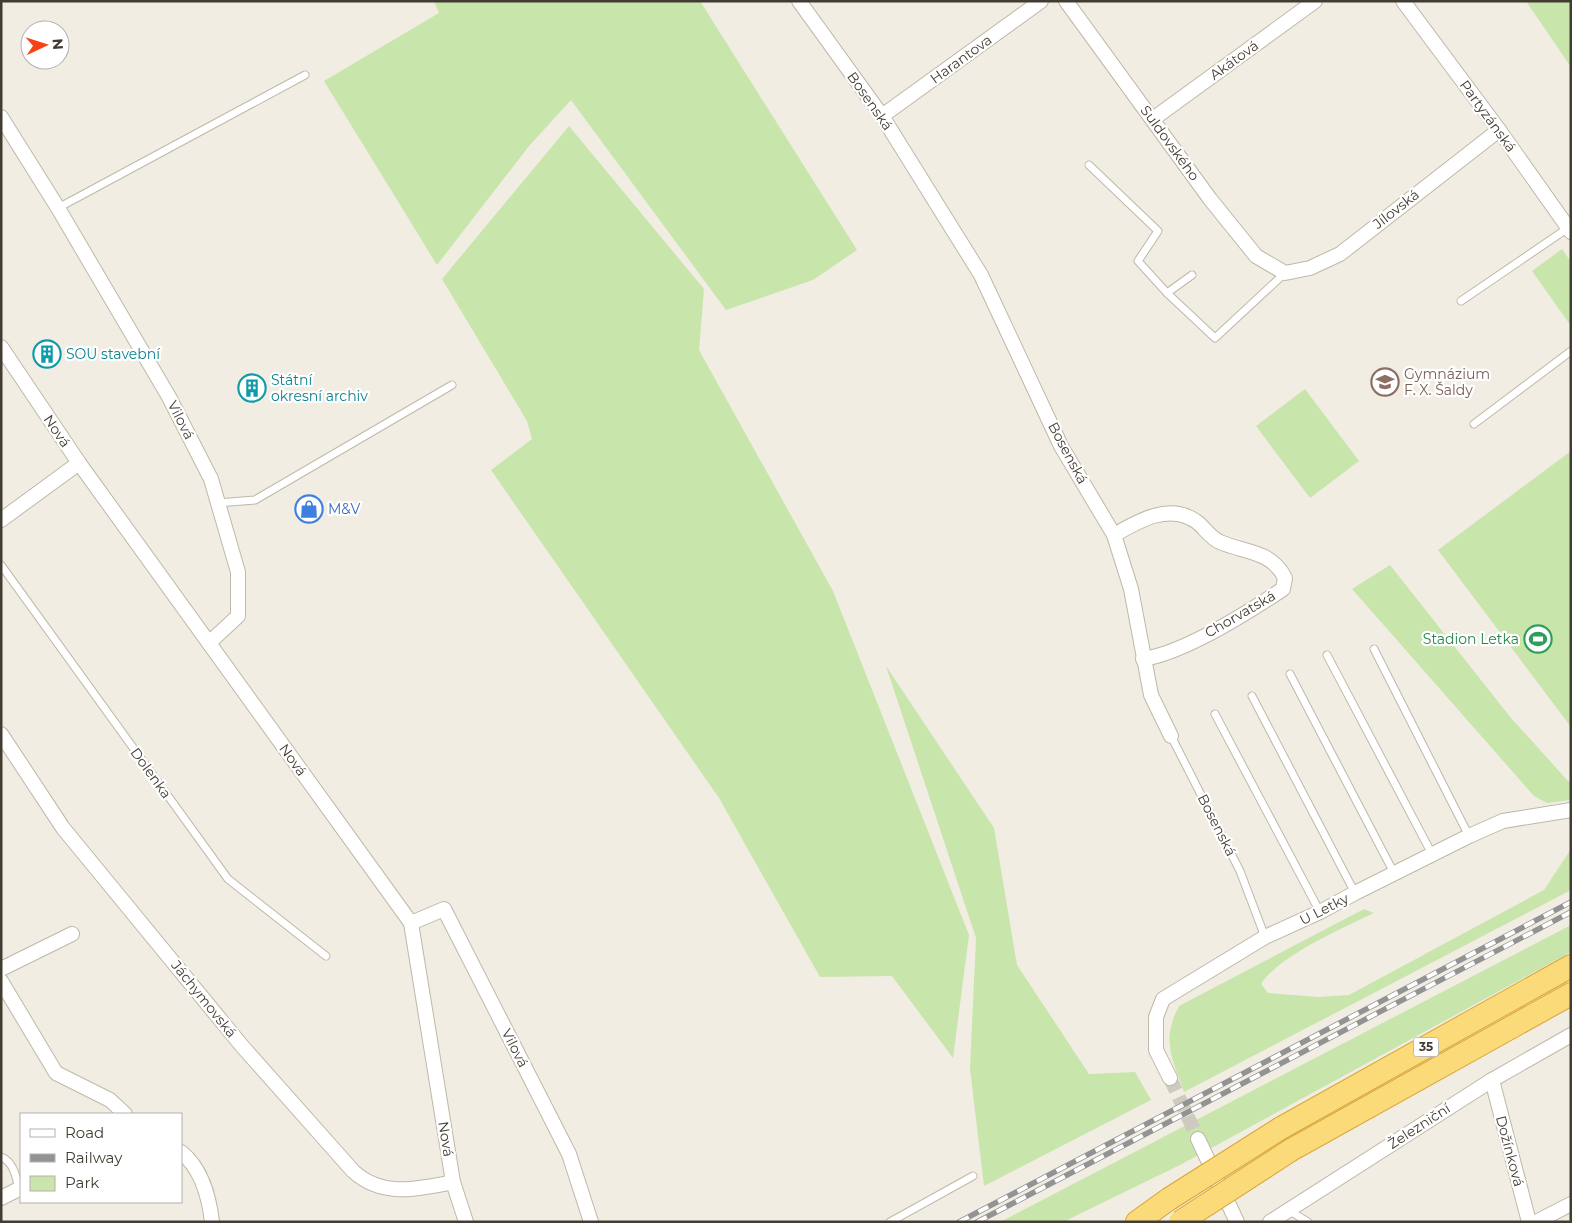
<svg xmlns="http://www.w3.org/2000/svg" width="1572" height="1223" font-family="Montserrat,sans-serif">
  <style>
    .green { fill: #c8e5ac }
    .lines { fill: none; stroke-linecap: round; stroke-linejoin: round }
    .minor-tunnel { stroke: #cecac0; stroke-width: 14; stroke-dasharray: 14 7; stroke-linecap: butt }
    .service-casing { stroke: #bfb8a9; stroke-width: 9 }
    .minor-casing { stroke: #bfb8a9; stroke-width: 16 }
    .trunk-casing { stroke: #d9a535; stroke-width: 24 }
    .service { stroke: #fff; stroke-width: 7 }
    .minor { stroke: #fff; stroke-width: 14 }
    .trunk { stroke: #fbda7a; stroke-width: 22 }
    .rail-casing { stroke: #939393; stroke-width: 5.5 }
    .rail { stroke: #fff; stroke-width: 4; stroke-dasharray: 11; stroke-linecap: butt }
    .trunk-bridge-casing { stroke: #d9a535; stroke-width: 24; stroke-linecap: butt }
    .trunk-bridge { stroke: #fbda7a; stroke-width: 22 }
    .labels { text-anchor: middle; stroke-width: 4.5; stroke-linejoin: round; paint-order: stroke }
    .shield { fill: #fff; stroke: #7b7770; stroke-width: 1 }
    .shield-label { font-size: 12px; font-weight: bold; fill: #423d33 }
    .street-label { font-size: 14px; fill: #423d33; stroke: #fff }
    .culture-label { font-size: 14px; fill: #0d838f; stroke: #fff; text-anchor: start }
    .education-label { font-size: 14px; fill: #785e54; stroke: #fff; text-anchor: start }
    .shop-label { font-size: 14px; fill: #366cbe; stroke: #fff; text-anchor: start }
    .leisure-label { font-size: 14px; fill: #27864d; stroke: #fff; text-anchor: end }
  </style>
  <rect width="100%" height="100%" fill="#f1ede3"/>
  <g class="green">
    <path d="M 434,1 L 700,1 L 857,250 L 813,280 L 726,310 L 571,100 L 529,146 L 437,265 L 324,81 L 439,13 Z"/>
    <path d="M 1526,1 L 1571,1 L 1571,67 Z"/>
    <path d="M 569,126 L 704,289 L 699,350 L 833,591 L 969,935 L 953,1058 L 892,976 L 820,977 L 719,798 L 491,470 L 532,439 L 527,421 L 442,279 Z"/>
    <path d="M 1562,249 L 1571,262 L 1571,326 L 1532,271 Z"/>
    <path d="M 1305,389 L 1359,461 L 1310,498 L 1256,426 Z"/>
    <path d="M 1571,451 L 1571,727 L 1438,550 Z"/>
    <path d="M 1390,565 L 1511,718 L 1568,781 L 1571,781 L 1571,800 L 1547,803 L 1534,796 L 1352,589 Z"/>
    <path d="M 886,666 L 994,828 L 1017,965 L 1089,1074 L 1135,1072 L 1151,1100 L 984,1186 L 970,1069 L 976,938 Z"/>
    <path d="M 1571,849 L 1571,890 L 1184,1092 C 1172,1057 1161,1041 1179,1006 L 1364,909 L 1374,913 C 1343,928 1280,955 1261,984 L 1268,993 L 1319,997 L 1349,995 L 1544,890 Z"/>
    <path d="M 1571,925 L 1571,952 L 1180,1165 L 1063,1222 L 1000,1222 Z"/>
  </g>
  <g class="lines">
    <path class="minor-tunnel" d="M 1170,1078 L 1198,1139"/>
    <g class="service-casing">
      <g id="service">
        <path d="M 1089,165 L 1158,231 L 1138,261 L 1167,293"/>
        <path d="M 58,208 L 305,75"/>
        <path d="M 1192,275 L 1167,293 L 1215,338 L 1285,273"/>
        <path d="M 1461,301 L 1568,228"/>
        <path d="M 1474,424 L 1571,351"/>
        <path d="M 217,503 L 255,500 L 452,385"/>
        <path d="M 1,565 L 228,879 L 326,956"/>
        <path d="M 1374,649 L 1469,836"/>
        <path d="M 1327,655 L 1432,854"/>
        <path d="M 1290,674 L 1394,873"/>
        <path d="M 1252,696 L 1355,893"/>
        <path d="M 1215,714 L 1320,912"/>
        <path d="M 1171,736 L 1240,871 L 1265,937"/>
        <path d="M 1,1157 C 14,1162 16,1177 19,1189"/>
        <path d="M 1288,1210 L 1308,1222"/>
        <path d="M 890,1222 L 973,1176"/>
      </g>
    </g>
    <g class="minor-casing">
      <g id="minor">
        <path d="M 799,1 L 882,116 L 981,275 L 1061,446 L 1114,535 L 1131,589 L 1151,695 L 1171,736"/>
        <path d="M 1066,1 L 1210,199 L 1256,256 L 1285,273 L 1310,268 L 1340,254 L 1499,130"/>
        <path d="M 1403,1 L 1499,130 L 1571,232"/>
        <path d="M 882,116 L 1041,1"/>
        <path d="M 1,117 L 58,208 L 169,397 L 211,479 L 238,572 L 238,616 L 209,643"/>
        <path d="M 1153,119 L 1315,1"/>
        <path d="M 1,347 L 79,463 L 411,923 L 453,1182 L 466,1222"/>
        <path d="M 1,520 L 79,463"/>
        <path d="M 1114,535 C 1138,521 1170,502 1197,522 C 1205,528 1210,538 1220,542 C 1245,553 1271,550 1285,578 L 1283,589 C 1247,613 1184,653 1143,659"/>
        <path d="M 1,734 L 63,828 L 242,1046 L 353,1171 C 382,1198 418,1189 453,1182"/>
        <path d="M 411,923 L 444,909 L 569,1154 L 591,1222"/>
        <path d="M 1,969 L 72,934"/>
        <path d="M 1,981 L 56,1073 L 110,1100 L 125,1114"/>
        <path d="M 1170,1078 L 1156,1050 L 1156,1017 L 1163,999 L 1265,937 L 1320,912 L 1355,893 L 1469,836 L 1503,821 L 1571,810"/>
        <path d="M 1492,1080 L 1529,1222"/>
        <path d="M 1198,1139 L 1237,1222"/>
        <path d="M 181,1152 C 202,1169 209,1196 212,1222"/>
        <path d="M 1,1198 L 21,1188"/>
        <path d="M 1270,1222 L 1492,1080 L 1571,1035"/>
        <path d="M 1536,1222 L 1571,1204"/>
      </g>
    </g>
    <g class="trunk-casing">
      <g id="trunk">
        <path d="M 1281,1128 L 1571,966"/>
        <path d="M 1291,1150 L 1571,994"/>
        <path d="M 1137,1222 L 1169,1199"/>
      </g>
    </g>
    <use href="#service" class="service"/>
    <use href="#minor" class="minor"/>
    <use href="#trunk" class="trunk"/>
    <g class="rail-casing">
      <g id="rail">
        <path d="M 959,1222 L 1571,902"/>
        <path d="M 977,1222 L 1571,912"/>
      </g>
    </g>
    <use href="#rail" class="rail"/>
    <g class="trunk-bridge-casing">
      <g id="trunk-bridge">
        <path d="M 1169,1199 L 1281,1128"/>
        <path d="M 1180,1222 L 1291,1150"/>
      </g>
    </g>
    <use href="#trunk-bridge" class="trunk-bridge"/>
  </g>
  <defs>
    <g id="building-ring" transform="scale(1.4375)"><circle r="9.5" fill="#fff" stroke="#0f9aa8" stroke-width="1.5"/><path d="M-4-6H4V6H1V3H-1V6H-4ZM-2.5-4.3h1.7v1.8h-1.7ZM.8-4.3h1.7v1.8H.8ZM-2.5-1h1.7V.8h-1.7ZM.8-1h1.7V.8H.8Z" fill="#0f9aa8"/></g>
    <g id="school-ring" transform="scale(1.4375)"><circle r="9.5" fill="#fff" stroke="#8d6e63" stroke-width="1.5"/><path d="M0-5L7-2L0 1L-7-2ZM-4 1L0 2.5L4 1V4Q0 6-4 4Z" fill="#8d6e63"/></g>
    <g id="shop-ring" transform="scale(1.4375)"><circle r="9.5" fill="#fff" stroke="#3f7fe0" stroke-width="1.5"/><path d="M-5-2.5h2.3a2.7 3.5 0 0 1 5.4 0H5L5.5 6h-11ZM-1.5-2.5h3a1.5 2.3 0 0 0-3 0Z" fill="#3f7fe0"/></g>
    <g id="stadium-ring" transform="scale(1.4375)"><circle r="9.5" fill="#fff" stroke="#2e9e5b" stroke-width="1.5"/><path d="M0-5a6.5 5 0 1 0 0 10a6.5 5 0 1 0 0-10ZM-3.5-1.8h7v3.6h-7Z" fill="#2e9e5b"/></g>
  </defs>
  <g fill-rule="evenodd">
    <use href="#building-ring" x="47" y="354"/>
    <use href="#school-ring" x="1385" y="382"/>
    <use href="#building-ring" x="252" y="388"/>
    <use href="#shop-ring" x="309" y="509"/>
    <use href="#stadium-ring" x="1538" y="639"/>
  </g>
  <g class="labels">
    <rect class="shield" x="1413.5" y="1037.5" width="25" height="19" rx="4"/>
    <g class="shield-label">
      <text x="1426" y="1051">35</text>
    </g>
    <g class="street-label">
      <text transform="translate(961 59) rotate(-36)" y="5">Harantova</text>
      <text transform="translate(1234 60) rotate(-36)" y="5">Akátová</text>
      <text transform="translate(870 101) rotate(55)" y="5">Bosenská</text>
      <text transform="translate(1488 116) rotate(54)" y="5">Partyzánská</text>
      <text transform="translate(1170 143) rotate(54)" y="5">Suldovského</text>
      <text transform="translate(1396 209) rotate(-38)" y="5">Jílovská</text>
      <text transform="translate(181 420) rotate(63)" y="5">Vilová</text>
      <text transform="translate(57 431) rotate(56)" y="5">Nová</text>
      <text transform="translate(1068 453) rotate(62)" y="5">Bosenská</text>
      <text transform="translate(1240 614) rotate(-30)" y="5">Chorvatská</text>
      <text transform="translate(293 760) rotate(54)" y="5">Nová</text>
      <text transform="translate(151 773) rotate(54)" y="5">Dolenka</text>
      <text transform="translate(1217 825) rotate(63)" y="5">Bosenská</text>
      <text transform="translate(1324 909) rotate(-27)" y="5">U Letky</text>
      <text transform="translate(204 999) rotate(51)" y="5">Jáchymovská</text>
      <text transform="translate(515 1048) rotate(63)" y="5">Vilová</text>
      <text transform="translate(1419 1126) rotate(-33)" y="5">Železniční</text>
      <text transform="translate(446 1139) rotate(81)" y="5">Nová</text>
      <text transform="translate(1510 1151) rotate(75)" y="5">Dožínková</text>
    </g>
    <g class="culture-label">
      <text x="66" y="359">SOU stavební</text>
      <text x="271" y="385">Státní<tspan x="271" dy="16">okresní archiv</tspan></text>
    </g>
    <g class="education-label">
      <text x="1404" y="379">Gymnázium<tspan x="1404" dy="16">F. X. Šaldy</tspan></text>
    </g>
    <g class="shop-label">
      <text x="328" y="514">M&amp;V</text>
    </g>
    <g class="leisure-label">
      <text x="1519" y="644">Stadion Letka</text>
    </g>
  </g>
  <rect width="1572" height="1223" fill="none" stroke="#423d33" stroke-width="5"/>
  <rect x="20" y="1113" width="162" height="90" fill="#ffffff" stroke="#b3b1ad"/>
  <rect x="30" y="1129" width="25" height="8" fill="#ffffff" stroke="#b3b1ad"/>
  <text x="65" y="1138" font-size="15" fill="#423d33">Road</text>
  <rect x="30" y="1154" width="25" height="8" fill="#939393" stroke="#b3b1ad"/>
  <text x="65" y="1163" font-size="15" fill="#423d33">Railway</text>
  <rect x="30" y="1176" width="25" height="15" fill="#c8e5ac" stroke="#b3b1ad"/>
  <text x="65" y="1188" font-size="15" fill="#423d33">Park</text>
  <g transform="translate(45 45) rotate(86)"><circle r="24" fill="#ffffff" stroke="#b3b1ad"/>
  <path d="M0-4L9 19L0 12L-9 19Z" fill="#f54316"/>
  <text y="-8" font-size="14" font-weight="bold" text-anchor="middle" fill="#423d33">N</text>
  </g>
</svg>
